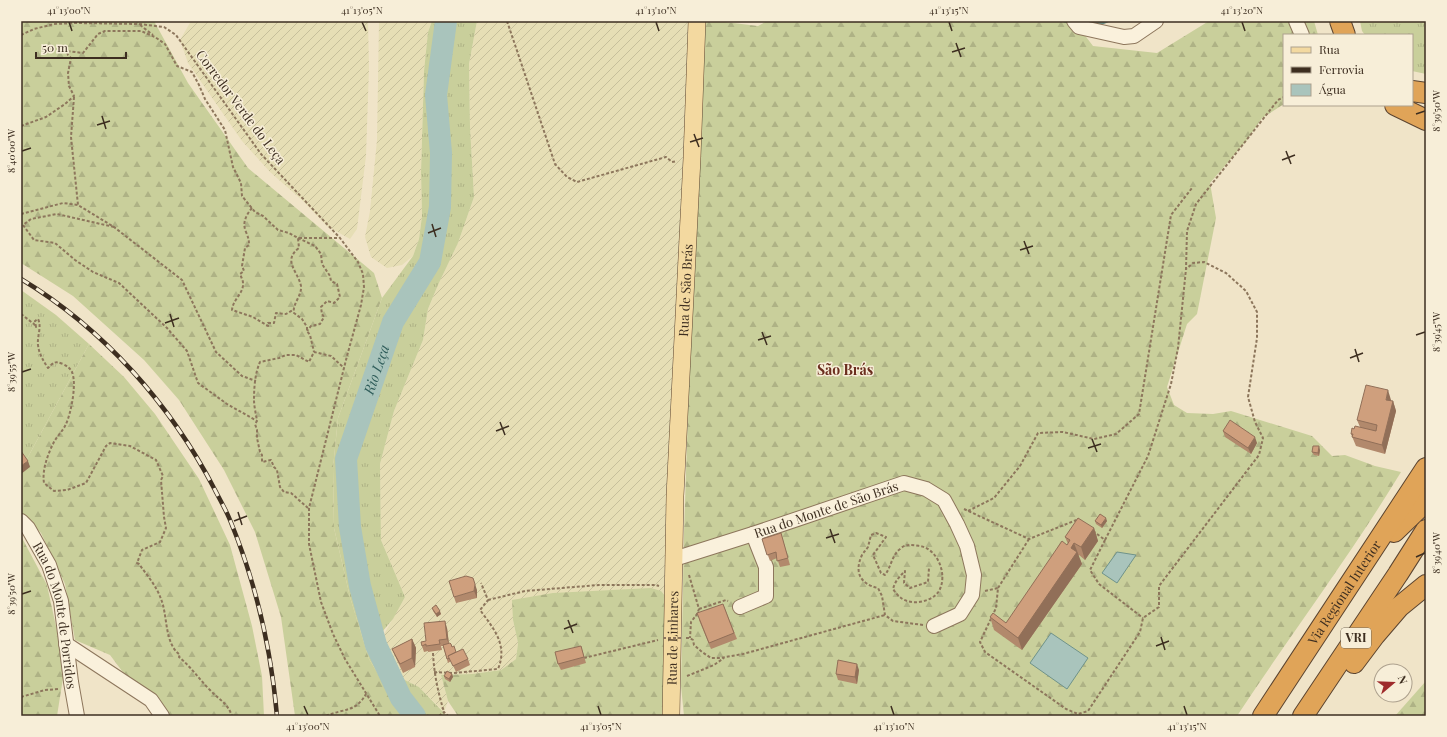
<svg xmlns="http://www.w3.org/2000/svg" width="1447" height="737" font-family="'Playfair Display',serif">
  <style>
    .farmland { fill: url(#farmland-furrows) }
    .grass { fill: url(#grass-tufts) }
    .forest { fill: url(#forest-firs) }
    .water { fill: #a9c4bc; stroke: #6f938a }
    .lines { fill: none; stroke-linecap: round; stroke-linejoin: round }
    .stream { stroke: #6f938a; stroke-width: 3.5 }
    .river { stroke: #a9c4bc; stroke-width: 22 }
    .minor-casing { stroke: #8d765c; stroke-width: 16 }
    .major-casing { stroke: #5b4430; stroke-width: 18 }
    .highway-casing { stroke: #5b4430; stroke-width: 22 }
    .path { stroke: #8d765c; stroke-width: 2; stroke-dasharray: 3 2; stroke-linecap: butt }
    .minor { stroke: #faf1dc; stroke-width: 14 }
    .major { stroke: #f3d9a0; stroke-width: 17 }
    .highway { stroke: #e0a458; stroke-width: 20 }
    .rail-casing { stroke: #3d2e20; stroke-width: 4.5 }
    .rail { stroke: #f7eed8; stroke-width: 3; stroke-dasharray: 9; stroke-linecap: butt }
    .path-bridge { stroke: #8d765c; stroke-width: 2; stroke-dasharray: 3 2; stroke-linecap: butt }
    .wall { fill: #b2896c }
    .shaded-wall { fill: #916f58 }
    .building { fill: #cf9f7d; stroke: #916f58 }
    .ticks { fill: none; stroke: #3d2e20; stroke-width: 1.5 }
    .labels { text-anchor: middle; stroke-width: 3; stroke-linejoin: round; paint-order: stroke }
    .shield { fill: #f7eed8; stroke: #756857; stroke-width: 1 }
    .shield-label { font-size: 12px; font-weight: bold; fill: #3d2e20 }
    .street-label { font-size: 13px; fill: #3d2e20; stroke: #f7eed8 }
    .water-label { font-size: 14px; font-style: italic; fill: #2f5d5a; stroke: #f7eed8 }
    .neighbourhood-label { font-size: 14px; font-weight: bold; fill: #6b2e1e; stroke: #f7eed8 }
    .neatline { fill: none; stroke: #3d2e20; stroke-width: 1.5 }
    .ticks-label { font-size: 10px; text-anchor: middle; fill: #3d2e20 }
  </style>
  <defs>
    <pattern id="farmland-furrows" width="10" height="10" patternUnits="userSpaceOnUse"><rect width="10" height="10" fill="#e6deb5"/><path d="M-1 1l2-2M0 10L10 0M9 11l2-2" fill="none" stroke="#c6bf9b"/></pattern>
    <pattern id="grass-tufts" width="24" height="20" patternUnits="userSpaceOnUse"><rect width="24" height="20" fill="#c9cf9b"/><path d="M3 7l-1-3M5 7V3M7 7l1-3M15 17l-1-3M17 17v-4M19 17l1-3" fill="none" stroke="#aeb285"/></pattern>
    <pattern id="forest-firs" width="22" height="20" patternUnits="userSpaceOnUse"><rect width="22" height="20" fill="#c9cf9b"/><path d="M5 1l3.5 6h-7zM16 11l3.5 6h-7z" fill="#aeb285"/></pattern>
  </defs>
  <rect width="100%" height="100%" fill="#f0e4c8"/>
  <g class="farmland">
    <path d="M 191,21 L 368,21 L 369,68 L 366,156 L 357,229 L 350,239 L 327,226 L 303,201 L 270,172 L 242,141 L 188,63 L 180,40 Z"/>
    <path d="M 379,21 L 432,21 L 428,32 L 424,71 L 421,172 L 422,216 L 419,239 L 413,256 L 402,265 L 387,268 L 371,257 L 365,237 L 370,211 L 377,140 Z"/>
    <path d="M 477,21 L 690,21 L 666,597 L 513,620 L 518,643 L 516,659 L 501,670 L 472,674 L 441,675 L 448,701 L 444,712 L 419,687 L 401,678 L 383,636 L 405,597 L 381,540 L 380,464 L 394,411 L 423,340 L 428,309 L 438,285 L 458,243 L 474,197 L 470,127 L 469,64 Z"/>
  </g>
  <g class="grass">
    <path d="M 432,21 L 477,21 L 469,64 L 470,127 L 474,197 L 458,243 L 438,285 L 428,309 L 423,340 L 394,411 L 380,464 L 381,540 L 405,597 L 393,619 L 382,632 L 401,678 L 419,687 L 447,716 L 404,716 L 369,659 L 350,597 L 334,528 L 333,468 L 338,418 L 382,298 L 413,256 L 419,239 L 422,216 L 421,172 L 424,71 L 428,32 Z"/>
    <path d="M 1360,21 L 1426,21 L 1426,74 L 1412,71 L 1412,35 L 1365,35 L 1362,31 Z"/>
    <path d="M 21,290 L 56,315 L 89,344 L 21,470 Z"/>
  </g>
  <g class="forest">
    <path d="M 21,21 L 154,21 L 188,83 L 248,168 L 374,273 L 382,298 L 338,418 L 333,468 L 334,528 L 350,597 L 369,659 L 404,716 L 295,716 L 281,617 L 255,532 L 224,470 L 179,400 L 144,360 L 73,296 L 21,263 Z"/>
    <path d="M 701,21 L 717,21 L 758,26 L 767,21 L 1074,21 L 1093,46 L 1157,53 L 1209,21 L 1314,21 L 1318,35 L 1284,35 L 1284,104 L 1262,118 L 1247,140 L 1210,183 L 1216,218 L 1197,314 L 1187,324 L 1167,387 L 1174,405 L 1187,413 L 1213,414 L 1231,411 L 1312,436 L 1332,456 L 1345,455 L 1375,466 L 1401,472 C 1350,556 1291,634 1237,716 L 684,716 L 681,686 L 684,533 Z"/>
    <path d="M 89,344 L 124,377 L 155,414 L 199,479 L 230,545 L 252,626 L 262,676 L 264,716 L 156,716 L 110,655 L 75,640 L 65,584 L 41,533 L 21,513 L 21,470 Z"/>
    <path d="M 21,536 L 47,585 L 57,631 L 63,678 L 57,716 L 21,716 Z"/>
    <path d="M 651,588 L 661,591 L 666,597 L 664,625 L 665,716 L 458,716 L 448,701 L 441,675 L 472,674 L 501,670 L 516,659 L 518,643 L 513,620 L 512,600 L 553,593 Z"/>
    <path d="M 1426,681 L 1426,716 L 1395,716 Z"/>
  </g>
  <g class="water">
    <path d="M 1117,552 L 1136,555 L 1117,583 L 1102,573 Z"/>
    <path d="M 1051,633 L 1088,658 L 1067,689 L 1030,663 Z"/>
  </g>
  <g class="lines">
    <g class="stream">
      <path d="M 1065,21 L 1072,21"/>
      <path d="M 1086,22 L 1102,23 L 1107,21"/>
    </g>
    <path class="river" id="s1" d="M 415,716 L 401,698 L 376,645 L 360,586 L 350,527 L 346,459 L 393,322 L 430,262 L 440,207 L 441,153 L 436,95 L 446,21"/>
    <g class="minor-casing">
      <g id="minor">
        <path d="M 1074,21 L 1079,27 L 1124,37 L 1134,36 L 1156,21"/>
        <path d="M 1296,21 L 1302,35"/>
        <path id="s2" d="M 21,521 L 28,528 L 49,565 L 61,601 L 71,682 L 77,716"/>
        <path id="s3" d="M 674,559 L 753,534 L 904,483 L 926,489 L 944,500 L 957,524 L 967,546 L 974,575 L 972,595 L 960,614 L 934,626"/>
        <path d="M 740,607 L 766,596 L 766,567 L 753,534"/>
        <path d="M 66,644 L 151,700 L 162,716"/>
      </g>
    </g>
    <g class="major-casing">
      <g id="major">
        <path id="s4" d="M 671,716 L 675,496 L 692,158 L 697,21"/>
      </g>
    </g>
    <g class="highway-casing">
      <g id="highway">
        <path d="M 1340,21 L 1345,35"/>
        <path d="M 1412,91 L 1426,93"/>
        <path d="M 1395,105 L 1426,120"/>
        <path d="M 1394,532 L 1420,507 L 1426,498"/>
        <path d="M 1354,663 L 1375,635 L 1399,607 L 1426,585"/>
        <path id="s5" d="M 1263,716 L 1426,468"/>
        <path d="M 1303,716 L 1398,574 L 1426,530"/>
      </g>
    </g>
    <g class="path">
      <path d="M 507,21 L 555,164 L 567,177 L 577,182 L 666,157 L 672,162 L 677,161"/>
      <path d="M 140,25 L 153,35"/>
      <path d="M 21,35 L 34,29 L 54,24 L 76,23 L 139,24 L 164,27 L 176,35 L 261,154 L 340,238 L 358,262 L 363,274 L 364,287 L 361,305 L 347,356 L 309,508 L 309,544 L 321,602 L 333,634 L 345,659 L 380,716"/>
      <path d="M 74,97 L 71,137 L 78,205"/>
      <path d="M 21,126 L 46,117 L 65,104 L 74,96 L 69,86 L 68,73 L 71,58 L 68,55 L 67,51 L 83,53 L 98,34 L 105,31 L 141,31 L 155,37 L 165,44 L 177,66 L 192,72 L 199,85 L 205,99 L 225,130 L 233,167 L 241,183 L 242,196 L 255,212 L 263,216 L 278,230 L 289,233 L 298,238 L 299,248 C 282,261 298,271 301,286 C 302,296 292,304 294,313 L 302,319 L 307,327 L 307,331 L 310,335 L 314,352"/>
      <path d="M 252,208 C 246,215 242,223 246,232 C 248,237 249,239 249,245 L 245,248 L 242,266 L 244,271 L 240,274 C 241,277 243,280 243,283 C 244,293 233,299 232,310 L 253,317 L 268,326 L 268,323 L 274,323 L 276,313 L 286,314 L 293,310"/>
      <path d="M 21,214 L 63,203 L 78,205 L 114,227 L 182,280 L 216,352 L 242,376 L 256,381"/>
      <path d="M 114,227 L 57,214 L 31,219 L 23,225 L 34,240 L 55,243 L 75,260 L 93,272 L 119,283 L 167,328 L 187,351 L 198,383 L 227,404 L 257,421"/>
      <path d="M 298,238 L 315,246 L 321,254 L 322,264 L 330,276 L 331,281 L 337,284 L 340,297 L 334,303 L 327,301 L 321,307 L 322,314 L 324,317 L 320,324 L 311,326 L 307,331"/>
      <path d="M 299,238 L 339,238"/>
      <path d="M 21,314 L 34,324 L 36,327 L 35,321 L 38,319 C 42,327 37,336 38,345 C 39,354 43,360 48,368 C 54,362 55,361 63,364 C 67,366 70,368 72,372 C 77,384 71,413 66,424 C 63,431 56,437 53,444 C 47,456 42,471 44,483 L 54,491 L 67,490 L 86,483 L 106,446 L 110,443 L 130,446 L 156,460 L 163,476 L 161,480 L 164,517 L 166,528 L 160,542 L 142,550 L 137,563 L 139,564 C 147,575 157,587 161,599 C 168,616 164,643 180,655 L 179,657 C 191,667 199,679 210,690 C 219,700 227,702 232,716"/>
      <path d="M 308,508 L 291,493 L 284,492 L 280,487 L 277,470 L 274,467 L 271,460 L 262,462 L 262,455 L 260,452 L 257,438 L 257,430 L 255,424 L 257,421 C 256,414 254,406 254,400 C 254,388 255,373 260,362 L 279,358 L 286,355 L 296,355 L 309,362 L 314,352 L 331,356 L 344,368"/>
      <path d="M 964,509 L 1029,539 L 1079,519"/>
      <path d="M 968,511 L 994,498 L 1020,466 L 1038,433 L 1063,432 L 1094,439 L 1116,434 L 1139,414 L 1171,215 L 1192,188"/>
      <path d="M 1093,531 L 1105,540 L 1148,456 L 1171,384 L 1178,348 L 1186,269 L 1187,231 L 1196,204 L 1278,100 L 1284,97"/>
      <path d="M 1105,540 L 1090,570 L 1099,584 L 1143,618"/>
      <path d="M 689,575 L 699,609 L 697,614 L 691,622 L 690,638"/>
      <path d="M 998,588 L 1029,539"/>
      <path d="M 985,591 L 998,588 L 996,608 L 980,642 L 985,652 L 1066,709 L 1078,714 L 1088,711 L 1140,632 L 1143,618 L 1159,607 L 1159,586 L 1259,455 L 1263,438 L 1255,422 L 1248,397 L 1257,338 L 1257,312 L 1246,291 L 1226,273 L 1204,262 L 1193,263 L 1186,269"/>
      <path d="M 488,600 L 525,591 L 599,585 L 656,585 L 659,586"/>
      <path d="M 699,609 L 726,600 L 728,601"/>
      <path d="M 923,625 L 893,621 L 885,615 L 882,596 L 878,588 C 860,584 854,572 862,555 C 864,552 866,550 868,547 C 869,543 870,539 871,535 L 876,533 L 886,537 L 873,555 L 881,573 L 885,575 C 891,567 892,555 900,549 C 906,543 913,545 920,546 C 938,549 948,575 939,591 C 932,602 912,606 901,598 C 898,596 895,592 893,589 C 895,581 900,576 905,571 L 904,583 L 910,588 L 928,582 L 929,568"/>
      <path d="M 686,638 L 690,638 L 693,640 L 694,645 L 702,652 L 711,658 L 720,658 L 743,654 L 885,615"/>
      <path d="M 433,653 C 434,674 438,692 444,712"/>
      <path d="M 584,658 L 658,640"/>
      <path d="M 434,672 L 453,673 L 498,669 C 508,645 494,629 480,610 L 488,600 L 481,583"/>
      <path d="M 687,676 L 714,665 L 724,658"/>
      <path d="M 21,697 L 45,690 L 59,689"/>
      <path d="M 326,716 C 344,708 355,713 366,694"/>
      <path d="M 439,716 L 444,712 L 448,716"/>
    </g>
    <use href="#minor" class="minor"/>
    <use href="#major" class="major"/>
    <use href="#highway" class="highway"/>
    <g class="rail-casing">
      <path id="rail" d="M 21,279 C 104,329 171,405 215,490 C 220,500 226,510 230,520 C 256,583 271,648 277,716"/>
    </g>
    <use href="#rail" class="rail"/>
    <path class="path-bridge" d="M 663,638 L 683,638"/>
  </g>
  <g class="wall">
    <path d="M 1391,400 L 1391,401 L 1393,401 L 1396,411 L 1385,454 L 1356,446 L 1351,434 L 1354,429 L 1360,427 L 1357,420 Z"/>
    <path d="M 1223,431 L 1257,443 L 1251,454 L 1225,437 Z"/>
    <path d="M 1320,450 L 1319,456 L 1314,455 L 1312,452 Z"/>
    <path d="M 1095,521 L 1107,521 L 1102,528 L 1096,524 Z"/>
    <path d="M 1094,528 L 1098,541 L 1085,560 L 1079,555 L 1078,556 L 1082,564 L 1022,650 L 994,630 L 990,617 L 1006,623 L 1067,545 L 1068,544 L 1065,537 Z"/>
    <path d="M 781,533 L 790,565 L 780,567 L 777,558 L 770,561 L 762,539 Z"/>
    <path d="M 477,590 L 477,598 L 456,603 L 454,597 Z"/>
    <path d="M 723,604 L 737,639 L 711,649 L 699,620 Z"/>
    <path d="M 432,608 L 441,614 L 437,617 L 433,611 Z"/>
    <path d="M 447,628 L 449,644 L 452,647 L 456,652 L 468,659 L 470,665 L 456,672 L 451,661 L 448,663 L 443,646 L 441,646 L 442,650 L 428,652 L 428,651 L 424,652 L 422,646 Z"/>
    <path d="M 412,639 L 416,648 L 415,667 L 403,673 L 396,658 L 392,649 Z"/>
    <path d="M 581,646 L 586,663 L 561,670 L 558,664 Z"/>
    <path d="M 859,670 L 857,684 L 838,680 L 836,674 Z"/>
    <path d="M 452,674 L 453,677 L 450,682 L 445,679 L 444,676 Z"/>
  </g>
  <g class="shaded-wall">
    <path d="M 1388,390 L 1391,400 L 1389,409 L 1386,400 Z"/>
    <path d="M 1393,401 L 1396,411 L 1385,454 L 1382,445 Z"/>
    <path d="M 1255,437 L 1257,443 L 1251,454 L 1248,448 Z"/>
    <path d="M 1319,446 L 1320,450 L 1319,456 L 1318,453 Z"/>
    <path d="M 28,461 L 30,467 L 21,474 L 21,466 Z"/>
    <path d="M 1106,518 L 1107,521 L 1102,528 L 1101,525 Z"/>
    <path d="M 1094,528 L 1098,541 L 1085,560 L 1081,547 Z"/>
    <path d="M 1074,543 L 1082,564 L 1022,650 L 1018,638 Z"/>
    <path d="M 475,584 L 477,590 L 477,598 L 474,591 Z"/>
    <path d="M 440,611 L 441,614 L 437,617 L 436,614 Z"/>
    <path d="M 445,621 L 447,628 L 449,645 L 447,639 Z"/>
    <path d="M 412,639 L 416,648 L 415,667 L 412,658 Z"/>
    <path d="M 857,664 L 859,670 L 857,684 L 855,677 Z"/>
    <path d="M 452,674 L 453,677 L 450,682 L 449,679 Z"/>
  </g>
  <g class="building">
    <path d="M 1366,385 L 1388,390 L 1386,400 L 1393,401 L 1382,445 L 1352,437 L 1353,434 L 1351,434 L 1352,428 L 1354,429 L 1355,426 L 1376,431 L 1377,425 L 1357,420 Z"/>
    <path d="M 1230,420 L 1255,437 L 1248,448 L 1223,431 Z"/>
    <path d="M 1313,446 L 1319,446 L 1318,453 L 1312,452 Z"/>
    <path d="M 21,451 L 28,461 L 21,466 Z"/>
    <path d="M 1100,514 L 1106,518 L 1101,525 L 1095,521 Z"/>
    <path d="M 1078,518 L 1094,528 L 1081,547 L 1074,543 L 1071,548 L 1077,552 L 1018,638 L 990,617 L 993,613 L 1006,623 L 1062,541 L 1067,545 L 1070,540 L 1065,537 Z"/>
    <path d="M 781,533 L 788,558 L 777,561 L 776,552 L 767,555 L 762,539 Z"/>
    <path d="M 466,576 L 473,578 L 475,584 L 474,591 L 454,597 L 449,581 Z"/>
    <path d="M 723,604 L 734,633 L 709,643 L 697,613 Z"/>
    <path d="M 436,605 L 440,611 L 436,614 L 432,608 Z"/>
    <path d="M 445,621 L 447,639 L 439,640 L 440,644 L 426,646 L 426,644 L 422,646 L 421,642 L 426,641 L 424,623 Z"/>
    <path d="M 412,639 L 412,658 L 400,664 L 392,649 Z"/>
    <path d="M 450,643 L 451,644 L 452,647 L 454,646 L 456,652 L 448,656 L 450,658 L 447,659 L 443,645 Z"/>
    <path d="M 581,646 L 584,657 L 558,664 L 555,652 Z"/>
    <path d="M 463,649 L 468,659 L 453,666 L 448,656 Z"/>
    <path d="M 838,660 L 857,664 L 855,677 L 836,674 Z"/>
    <path d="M 447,671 L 452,674 L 449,679 L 444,676 Z"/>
  </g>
  <path class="ticks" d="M 69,22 L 72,31M 362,22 L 366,31M 656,22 L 659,31M 949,22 L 952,31M 1242,22 L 1245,31M 956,43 L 961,57M 952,52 L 965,48M 1416,114 L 1425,111M 102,116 L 106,129M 97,125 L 110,121M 694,134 L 699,147M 690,142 L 703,138M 22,151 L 31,148M 1286,151 L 1291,164M 1282,160 L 1295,155M 432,224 L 436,237M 428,233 L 441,228M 1024,241 L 1029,254M 1020,250 L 1033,246M 170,314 L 174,327M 165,323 L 179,318M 762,332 L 767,345M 1416,335 L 1425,332M 758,340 L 771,336M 1355,349 L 1359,362M 1350,358 L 1363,353M 22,372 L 31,369M 500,422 L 505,435M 496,431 L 509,426M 1092,439 L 1097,452M 1088,448 L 1101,444M 238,512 L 242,525M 234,521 L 247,516M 830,529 L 835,543M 826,538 L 839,534M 1416,557 L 1425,553M 22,594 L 31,591M 568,620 L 573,633M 564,629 L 577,624M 1161,637 L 1165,650M 1156,646 L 1169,641M 304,706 L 308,715M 598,706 L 601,715M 891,706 L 894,715M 1184,706 L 1187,715"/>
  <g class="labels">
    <rect class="shield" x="1341" y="628" width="30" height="20" rx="3"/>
    <g class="shield-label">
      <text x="1356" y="642">VRI</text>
    </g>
    <g class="street-label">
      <text transform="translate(241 107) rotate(53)" y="5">Corredor Verde do Leça</text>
      <text dy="5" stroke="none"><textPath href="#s4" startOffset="426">Rua de São Brás</textPath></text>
      <text dy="5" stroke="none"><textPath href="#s3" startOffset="160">Rua do Monte de São Brás</textPath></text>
      <text dy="5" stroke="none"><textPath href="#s5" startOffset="148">Via Regional Interior</textPath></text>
      <text dy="5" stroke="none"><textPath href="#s2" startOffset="103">Rua do Monte de Porridos</textPath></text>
      <text dy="5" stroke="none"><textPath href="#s4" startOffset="78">Rua de Linhares</textPath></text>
    </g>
    <g class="water-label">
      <text dy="5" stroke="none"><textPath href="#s1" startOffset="365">Rio Leça</textPath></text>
    </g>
    <g class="neighbourhood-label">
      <text x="845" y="375">São Brás</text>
    </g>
  </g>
  <rect width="1447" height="737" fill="none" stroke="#f7eed8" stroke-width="44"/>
  <rect x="1283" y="34" width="130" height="72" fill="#f7eed8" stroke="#ada18e"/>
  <rect x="1291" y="47" width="20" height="6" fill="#f3d9a0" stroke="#ada18e"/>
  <text x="1319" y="54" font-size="12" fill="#3d2e20">Rua</text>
  <rect x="1291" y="67" width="20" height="6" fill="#3d2e20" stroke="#ada18e"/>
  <text x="1319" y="74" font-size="12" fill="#3d2e20">Ferrovia</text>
  <rect x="1291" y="84" width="20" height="12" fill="#a9c4bc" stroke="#ada18e"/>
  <text x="1319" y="94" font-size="12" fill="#3d2e20">Água</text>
  <g transform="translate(1393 683) rotate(71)"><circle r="19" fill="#f7eed8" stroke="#ada18e"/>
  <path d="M0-3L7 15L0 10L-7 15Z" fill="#9e2a2b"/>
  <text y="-6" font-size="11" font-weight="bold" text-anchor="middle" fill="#3d2e20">N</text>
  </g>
  <path d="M36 52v6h90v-6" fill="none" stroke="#3d2e20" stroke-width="2"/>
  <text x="42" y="52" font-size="12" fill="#3d2e20" stroke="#f7eed8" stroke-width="3" paint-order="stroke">50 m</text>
  <rect x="22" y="22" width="1403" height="693" class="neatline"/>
  <g class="ticks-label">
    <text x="69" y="14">41°13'00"N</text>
    <text x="362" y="14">41°13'05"N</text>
    <text x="656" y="14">41°13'10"N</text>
    <text x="949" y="14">41°13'15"N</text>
    <text x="1242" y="14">41°13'20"N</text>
    <text transform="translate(1436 111) rotate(-90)" y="4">8°39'50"W</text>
    <text transform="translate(11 151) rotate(-90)" y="4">8°40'00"W</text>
    <text transform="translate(1436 332) rotate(-90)" y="4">8°39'45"W</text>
    <text transform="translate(11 372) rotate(-90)" y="4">8°39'55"W</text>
    <text transform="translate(1436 553) rotate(-90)" y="4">8°39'40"W</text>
    <text transform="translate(11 594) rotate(-90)" y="4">8°39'50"W</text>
    <text x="308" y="730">41°13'00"N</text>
    <text x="601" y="730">41°13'05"N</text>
    <text x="894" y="730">41°13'10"N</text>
    <text x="1187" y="730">41°13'15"N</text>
  </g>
</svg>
